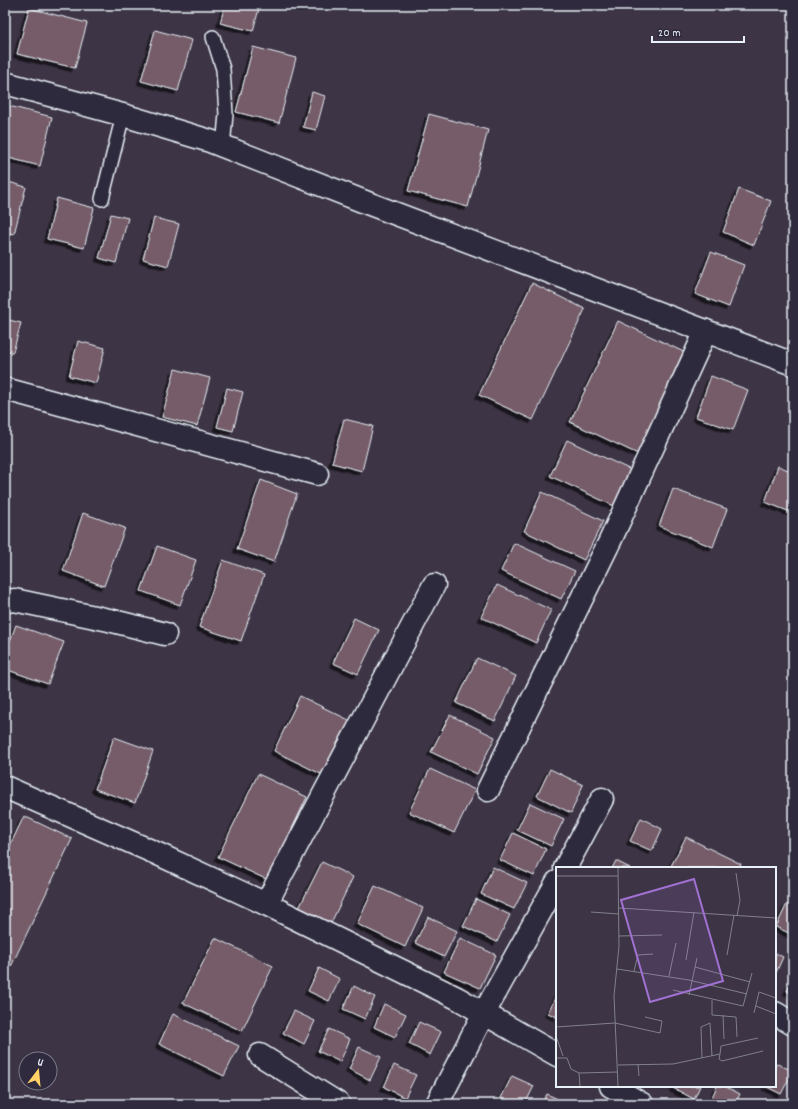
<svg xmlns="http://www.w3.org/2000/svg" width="798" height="1109" font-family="Dekko,sans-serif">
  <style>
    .building { fill: #745b67; stroke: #e8f1f8; filter: url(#shadow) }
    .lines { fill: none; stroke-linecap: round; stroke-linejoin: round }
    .service-casing { stroke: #e8f1f8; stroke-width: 16 }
    .minor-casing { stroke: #e8f1f8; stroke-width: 25 }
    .service { stroke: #2f2a3d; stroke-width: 13 }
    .minor { stroke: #2f2a3d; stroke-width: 22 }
    .inset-road { fill: none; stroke: #81808d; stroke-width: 1 }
    .view { fill: #a171d3; fill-opacity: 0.15; stroke: #a171d3; stroke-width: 2 }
    .inset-edge { fill: none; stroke: #e8f1f8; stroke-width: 2 }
  </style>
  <defs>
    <filter id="shadow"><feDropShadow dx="-3.5" dy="3.5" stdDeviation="0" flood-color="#0009"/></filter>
  </defs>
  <rect width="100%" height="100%" fill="#3d3445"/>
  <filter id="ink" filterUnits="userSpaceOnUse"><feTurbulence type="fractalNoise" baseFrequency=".025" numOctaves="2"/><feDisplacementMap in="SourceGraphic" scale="8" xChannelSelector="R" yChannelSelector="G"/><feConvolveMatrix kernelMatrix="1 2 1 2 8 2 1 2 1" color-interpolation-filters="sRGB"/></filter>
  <g filter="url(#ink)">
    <g class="building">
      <path d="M 225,5 L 260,5 L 253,31 L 220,23 Z"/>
      <path d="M 29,8 L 87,23 L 75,68 L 17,54 Z"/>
      <path d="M 155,30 L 192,40 L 178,91 L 141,81 Z"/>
      <path d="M 253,47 L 296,58 L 279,123 L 236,112 Z"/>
      <path d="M 312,92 L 325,96 L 316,130 L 303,127 Z"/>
      <path d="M 5,105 L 52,117 L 40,166 L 5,157 Z"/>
      <path d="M 429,114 L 488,130 L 468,207 L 408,191 Z"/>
      <path d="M 5,181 L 26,187 L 14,234 L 5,232 Z"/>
      <path d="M 739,189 L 771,201 L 754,245 L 723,232 Z"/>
      <path d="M 57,198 L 94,208 L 84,248 L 47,239 Z"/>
      <path d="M 111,214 L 128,218 L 116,263 L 99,258 Z"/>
      <path d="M 154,218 L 179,224 L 168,266 L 143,259 Z"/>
      <path d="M 711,252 L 744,265 L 729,307 L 695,294 Z"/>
      <path d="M 532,283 L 585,309 L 533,420 L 479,395 Z"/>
      <path d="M 5,319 L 21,323 L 13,352 L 5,350 Z"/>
      <path d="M 618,321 L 688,354 L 640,455 L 570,422 Z"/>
      <path d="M 78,341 L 105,348 L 96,383 L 69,376 Z"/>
      <path d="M 175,369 L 210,378 L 197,426 L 162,417 Z"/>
      <path d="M 711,376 L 748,390 L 733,430 L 696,417 Z"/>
      <path d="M 227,388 L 243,392 L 233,431 L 217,427 Z"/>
      <path d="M 344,419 L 373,426 L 362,471 L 332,463 Z"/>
      <path d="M 567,440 L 631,470 L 614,506 L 550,476 Z"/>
      <path d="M 778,466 L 793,472 L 793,513 L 765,502 Z"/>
      <path d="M 261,480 L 297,494 L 274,562 L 237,549 Z"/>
      <path d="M 673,489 L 727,509 L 713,547 L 659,526 Z"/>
      <path d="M 542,492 L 603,521 L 584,560 L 524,531 Z"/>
      <path d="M 83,513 L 125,528 L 104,586 L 63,571 Z"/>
      <path d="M 514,543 L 575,571 L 561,599 L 501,571 Z"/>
      <path d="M 157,546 L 196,560 L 180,605 L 141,591 Z"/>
      <path d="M 223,560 L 264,575 L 241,641 L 199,627 Z"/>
      <path d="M 497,585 L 551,610 L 536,643 L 481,617 Z"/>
      <path d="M 354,618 L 379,630 L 358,674 L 333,663 Z"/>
      <path d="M 16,625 L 64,642 L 48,684 L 5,669 L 5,654 Z"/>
      <path d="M 477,658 L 516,676 L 495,721 L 456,703 Z"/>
      <path d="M 300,696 L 353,722 L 327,777 L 274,751 Z"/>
      <path d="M 450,715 L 495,737 L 477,774 L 431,752 Z"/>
      <path d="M 114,737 L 153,751 L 135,803 L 95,789 Z"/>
      <path d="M 430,769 L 475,790 L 454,833 L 409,812 Z"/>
      <path d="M 550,769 L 583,785 L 571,813 L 537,796 Z"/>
      <path d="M 258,774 L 307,797 L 268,880 L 218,857 Z"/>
      <path d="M 530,803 L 564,819 L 551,846 L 517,830 Z"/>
      <path d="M 24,816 L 72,839 L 7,975 L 5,975 L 5,856 Z"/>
      <path d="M 641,818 L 662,829 L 652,851 L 630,841 Z"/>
      <path d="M 513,833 L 546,849 L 534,876 L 500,860 Z"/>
      <path d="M 686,837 L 741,864 L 739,868 L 670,868 Z"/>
      <path d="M 616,861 L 630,868 L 612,868 Z"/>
      <path d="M 322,862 L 353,877 L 331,923 L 299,908 Z"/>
      <path d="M 493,867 L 527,883 L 514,909 L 481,894 Z"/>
      <path d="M 375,886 L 423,908 L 405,947 L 357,924 Z"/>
      <path d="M 476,899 L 510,915 L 497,942 L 463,926 Z"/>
      <path d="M 787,904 L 793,907 L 793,935 L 776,927 Z"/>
      <path d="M 428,917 L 457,931 L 444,957 L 415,943 Z"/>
      <path d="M 215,938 L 273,966 L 242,1031 L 183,1003 Z"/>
      <path d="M 460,938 L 496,955 L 480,988 L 444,972 Z"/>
      <path d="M 775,953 L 783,957 L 775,975 Z"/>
      <path d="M 319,968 L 340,979 L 329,1001 L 308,991 Z"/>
      <path d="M 793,979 L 793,994 L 787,991 Z"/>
      <path d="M 354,986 L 375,997 L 365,1019 L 343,1009 Z"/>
      <path d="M 557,994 L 557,1017 L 548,1013 Z"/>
      <path d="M 384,1004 L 406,1014 L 395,1037 L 374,1027 Z"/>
      <path d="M 294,1011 L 315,1021 L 304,1044 L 283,1033 Z"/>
      <path d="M 173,1014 L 239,1046 L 224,1076 L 159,1044 Z"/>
      <path d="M 419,1022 L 441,1032 L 430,1055 L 409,1044 Z"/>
      <path d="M 329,1029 L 350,1039 L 340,1062 L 318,1051 Z"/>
      <path d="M 359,1047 L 381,1057 L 370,1080 L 349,1069 Z"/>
      <path d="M 775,1063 L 793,1071 L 781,1094 L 765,1086 L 775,1086 Z"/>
      <path d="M 394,1065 L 416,1075 L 405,1098 L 384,1087 Z"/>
      <path d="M 512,1076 L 534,1086 L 525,1104 L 513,1104 L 501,1098 Z"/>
      <path d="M 674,1086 L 700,1086 L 694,1099 L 673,1088 Z"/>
      <path d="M 717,1086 L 724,1086 L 740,1094 L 735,1104 L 709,1104 Z"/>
      <path d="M 547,1094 L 568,1104 L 542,1104 Z"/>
    </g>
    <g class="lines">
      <g class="service-casing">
        <g id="service">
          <path d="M 213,37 L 223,69 L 226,114 L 223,147"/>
          <path d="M 102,199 L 123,115"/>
        </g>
      </g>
      <g class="minor-casing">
        <g id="minor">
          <path d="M 5,83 L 123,115 L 210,141 L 370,204 L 793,364"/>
          <path d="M 5,389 L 317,474"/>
          <path d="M 5,602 L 8,601 L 14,600 L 109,620 L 165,634"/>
          <path d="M 5,787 L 158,854 L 266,904 L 457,998 L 557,1055"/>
          <path d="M 488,790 L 610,541 L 706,331"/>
          <path d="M 565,868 L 602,799"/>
          <path d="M 266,904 L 434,585"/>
          <path d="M 775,1013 L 793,1024"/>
          <path d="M 260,1055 L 339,1104"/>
          <path d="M 611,1086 L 642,1104"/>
          <path d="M 437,1104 L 484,1013 L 557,882"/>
        </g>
      </g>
      <use href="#service" class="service"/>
      <use href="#minor" class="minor"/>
    </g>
  </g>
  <g transform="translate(556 867)">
    <rect width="220" height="220" fill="#3d3445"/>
    <path class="inset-road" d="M 180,6 L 184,33 L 181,49M 0,9 L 62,9M 63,41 L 220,51M 35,45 L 63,47M 63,69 L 106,68M 171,88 L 178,48M 130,93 L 138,45M 139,100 L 194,115M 61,102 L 133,113 L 191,127M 78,104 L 82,88 L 97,87M 113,109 L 120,76M 117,123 L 187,139 L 196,106M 133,128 L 141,91M 156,133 L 156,148 L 180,150 L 181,170M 200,139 L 220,147M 198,146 L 203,125 L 220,131M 167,148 L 168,172M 0,160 L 59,156 L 104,166 L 106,154 L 89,150M 0,169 L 7,189M 164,187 L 165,179 L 202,171M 0,191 L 11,191 L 15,202 L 23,206M 146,191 L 145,160 L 154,156 L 156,189M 82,197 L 83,209M 62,198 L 117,197 L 164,187 L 163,192 L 166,194 L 207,184M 24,219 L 23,206 L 62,205M 62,219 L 58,129 L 63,79 L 62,1"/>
    <path class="view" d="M 138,12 L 167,114 L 94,135 L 65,33 Z"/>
    <rect width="220" height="220" class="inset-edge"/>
  </g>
  <rect width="798" height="1109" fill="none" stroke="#2f2a3d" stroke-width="20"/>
  <rect x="10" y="10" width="778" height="1089" fill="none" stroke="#e8f1f8" stroke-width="1.5" filter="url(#ink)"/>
  <g transform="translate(38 1071) rotate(16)"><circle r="19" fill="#2f2a3d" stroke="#797a88"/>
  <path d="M0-3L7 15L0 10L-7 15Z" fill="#ffd166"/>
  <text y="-6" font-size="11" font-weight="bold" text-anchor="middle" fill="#e8f1f8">U</text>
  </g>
  <path d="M652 36v6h92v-6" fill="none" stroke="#e8f1f8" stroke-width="2"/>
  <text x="658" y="36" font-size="12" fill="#e8f1f8" stroke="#2f2a3d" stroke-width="3" paint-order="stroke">20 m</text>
</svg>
